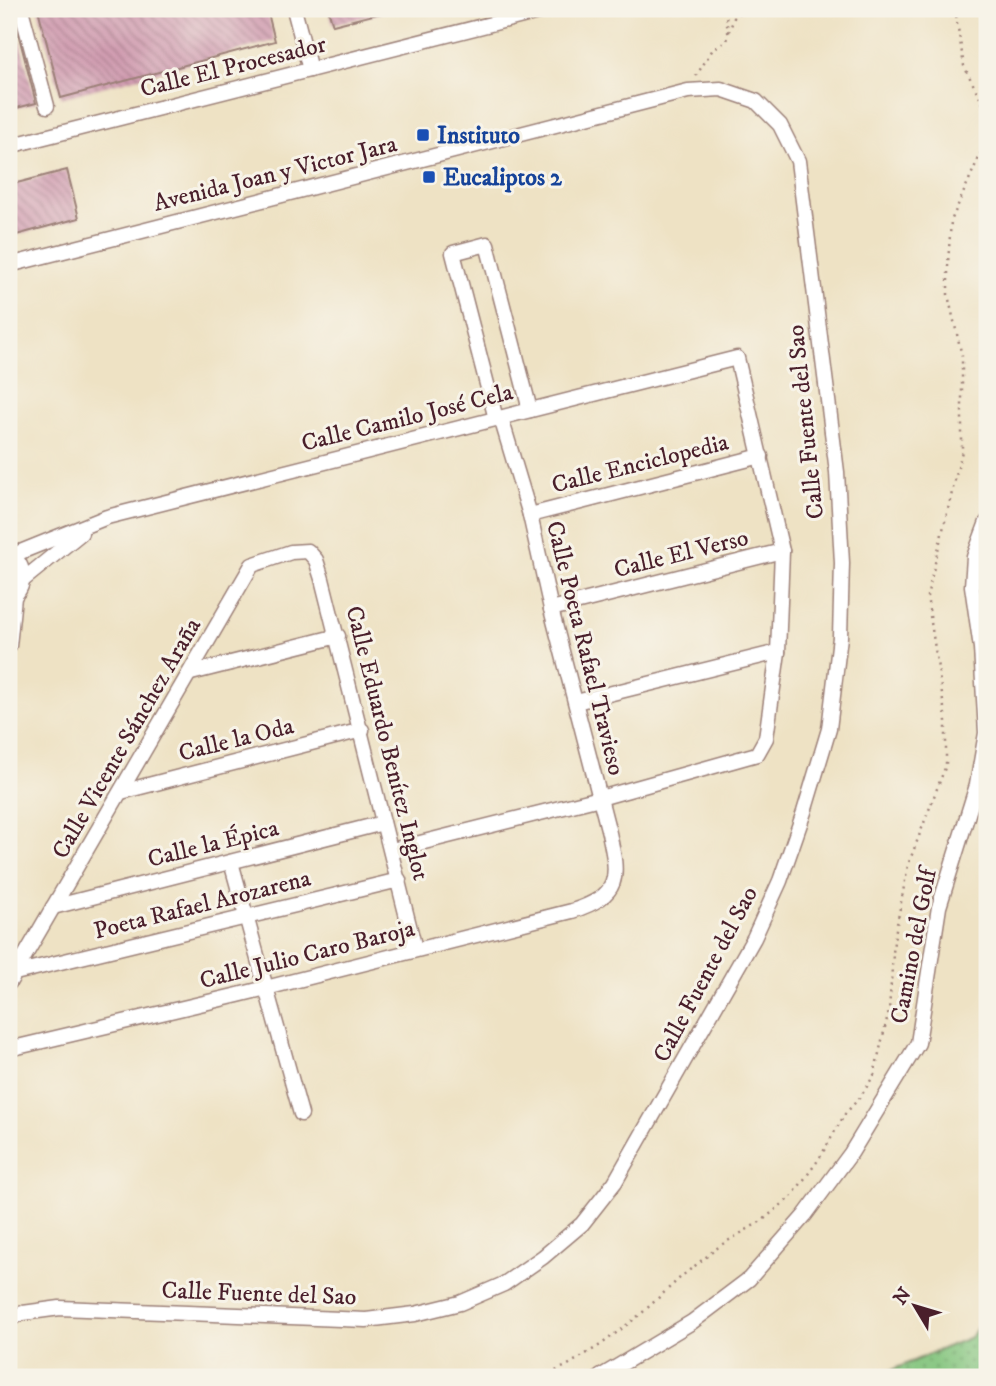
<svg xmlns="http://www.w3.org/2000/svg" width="996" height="1386" font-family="'IM FELL DW Pica',serif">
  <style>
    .grass { fill: url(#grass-dots); stroke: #667254; stroke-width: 2 }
    .building { fill: url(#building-back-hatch) }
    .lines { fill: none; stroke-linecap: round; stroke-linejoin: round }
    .minor-casing { stroke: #9c8078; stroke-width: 17 }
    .path { stroke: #9c8078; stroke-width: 2.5; stroke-dasharray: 2 5; stroke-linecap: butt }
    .minor { stroke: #fff; stroke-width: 14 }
    .transit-dot { fill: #1a4fb4; stroke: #f7f3e8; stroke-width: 2.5 }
    .labels { text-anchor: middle; stroke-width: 6; stroke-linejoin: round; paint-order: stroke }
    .street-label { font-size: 24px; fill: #4a1f2b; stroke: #f7f3e8 }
    .transit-label { font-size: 24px; font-weight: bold; fill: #164399; stroke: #f7f3e8; text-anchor: start }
  </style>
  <defs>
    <pattern id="grass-dots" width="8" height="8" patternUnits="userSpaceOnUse" patternTransform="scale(1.75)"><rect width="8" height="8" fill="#83c57e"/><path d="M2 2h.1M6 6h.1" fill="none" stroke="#6d9f67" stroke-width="1.8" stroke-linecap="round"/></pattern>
    <pattern id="building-back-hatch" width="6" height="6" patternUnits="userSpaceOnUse" patternTransform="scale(1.75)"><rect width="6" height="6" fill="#d09bb0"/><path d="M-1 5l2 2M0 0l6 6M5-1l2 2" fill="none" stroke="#ab7e8f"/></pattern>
  </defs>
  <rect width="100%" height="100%" fill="#f7f3e8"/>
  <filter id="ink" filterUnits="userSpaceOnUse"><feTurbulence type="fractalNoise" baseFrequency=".0143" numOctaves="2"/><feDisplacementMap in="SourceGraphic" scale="14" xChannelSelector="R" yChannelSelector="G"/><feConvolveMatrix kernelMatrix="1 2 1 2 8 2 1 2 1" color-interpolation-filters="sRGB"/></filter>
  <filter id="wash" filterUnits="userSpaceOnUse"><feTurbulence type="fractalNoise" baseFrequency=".00686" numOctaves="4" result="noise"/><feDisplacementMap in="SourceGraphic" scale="28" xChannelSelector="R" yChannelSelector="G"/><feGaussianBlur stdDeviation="1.57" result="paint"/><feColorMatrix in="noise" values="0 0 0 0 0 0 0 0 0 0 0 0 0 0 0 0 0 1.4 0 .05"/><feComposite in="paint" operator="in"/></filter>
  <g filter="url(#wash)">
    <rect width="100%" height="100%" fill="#eee2c4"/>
    <path class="grass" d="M 987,1314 L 987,1377 L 875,1377 L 971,1337 Z"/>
    <g id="blocks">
      <g class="building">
        <path d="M 9,9 L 12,9 L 36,103 L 9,110 Z"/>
        <path d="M 38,9 L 267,9 L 275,41 L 61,98 Z"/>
        <path d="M 328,9 L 381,9 L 381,13 L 333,25 Z"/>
        <path d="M 67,170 L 79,218 L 9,237 L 9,185 Z"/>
      </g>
    </g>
  </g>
  <g filter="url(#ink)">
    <use href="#blocks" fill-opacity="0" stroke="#9c8078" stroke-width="2"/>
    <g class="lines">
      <g class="minor-casing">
        <g id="minor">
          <path d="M 21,9 L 47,106"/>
          <path d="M 294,9 L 310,70"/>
          <path d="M 9,146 L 550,9"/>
          <path d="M 9,265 L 688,91 L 721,89 L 756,101 L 780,125 L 798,161 L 837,472 L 842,563 L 840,637 L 829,729 L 804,812 L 780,881 L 754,938 L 615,1182 L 582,1224 L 543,1257 L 504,1284 L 460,1303 L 415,1314 L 366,1320 L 60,1308 L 23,1313 L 9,1319"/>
          <path d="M 496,419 L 453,253 L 487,244 L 530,410"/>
          <path d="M 530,515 L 761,456"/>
          <path d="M 9,553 C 27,565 27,588 9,600"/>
          <path d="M 13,555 L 107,517 L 737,358 L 782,551 L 778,652 L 766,738 L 757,754 L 600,798 L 392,850"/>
          <path d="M 23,580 L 81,533"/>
          <path d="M 551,609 L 782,551"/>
          <path d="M 9,646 L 14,597"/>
          <path d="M 191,673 L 338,636"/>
          <path d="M 576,702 L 778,652"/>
          <path d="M 121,792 L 362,730"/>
          <path d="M 231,862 L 301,1114"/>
          <path d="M 53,907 L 383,823"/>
          <path d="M 15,973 L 399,880"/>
          <path d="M 9,983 L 252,565 L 291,552 L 308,551 L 316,560 L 322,579 L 415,949"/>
          <path d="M 9,1049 L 238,995 L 572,911 C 621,895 619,878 609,833 L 551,609 L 530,515 L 501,418"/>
          <path d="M 600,1377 L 692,1322 L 749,1279 L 805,1215 L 851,1153 L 918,1043 L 939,907 L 977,785 L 986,733 L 981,648 L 972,586 L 974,557 L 987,522"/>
        </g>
      </g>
      <g class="path">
        <path d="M 955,9 L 964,66 L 987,112 L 987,118"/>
        <path d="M 729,32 L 735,15 L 747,9"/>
        <path d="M 696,76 L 713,49 L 727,41 C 731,28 723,23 728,9"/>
        <path d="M 543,1377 L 568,1365 L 602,1344 L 642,1313 L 682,1276 L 721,1245 L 763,1220 L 792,1196 L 819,1159 L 845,1114 L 861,1096 L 874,1075 L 889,1010 L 894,940 L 908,865 L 946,765 L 946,721 L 927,596 L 962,451 L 962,356 L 948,295 L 948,263 L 951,221 L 983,148 L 987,128"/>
      </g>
      <use href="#minor" class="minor"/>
    </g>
  </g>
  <g class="transit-dot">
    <rect x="416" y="128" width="14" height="14" rx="3.5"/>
    <rect x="422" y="170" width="14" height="14" rx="3.5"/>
  </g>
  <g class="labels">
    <g class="street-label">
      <text transform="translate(233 66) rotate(-14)" y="8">Calle El Procesador</text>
      <text transform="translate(275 173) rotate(-14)" y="8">Avenida Joan y Victor Jara</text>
      <text transform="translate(407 417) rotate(-14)" y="8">Calle Camilo José Cela</text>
      <text transform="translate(805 422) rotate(-96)" y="8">Calle Fuente del Sao</text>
      <text transform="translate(640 463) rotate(-14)" y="8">Calle Enciclopedia</text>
      <text transform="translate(681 553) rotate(-14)" y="8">Calle El Verso</text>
      <text transform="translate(586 648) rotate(76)" y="8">Calle Poeta Rafael Travieso</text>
      <text transform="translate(126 738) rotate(-60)" y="8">Calle Vicente Sánchez Araña</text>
      <text transform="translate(236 739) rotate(-14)" y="8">Calle la Oda</text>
      <text transform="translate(388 743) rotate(76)" y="8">Calle Eduardo Benítez Inglot</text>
      <text transform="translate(213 843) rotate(-14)" y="8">Calle la Épica</text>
      <text transform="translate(202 904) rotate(-14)" y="8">Poeta Rafael Arozarena</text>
      <text transform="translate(913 946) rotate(-79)" y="8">Camino del Golf</text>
      <text transform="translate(307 954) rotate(-14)" y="8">Calle Julio Caro Baroja</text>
      <text transform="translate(705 974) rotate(-62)" y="8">Calle Fuente del Sao</text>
      <text transform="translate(259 1293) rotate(2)" y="8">Calle Fuente del Sao</text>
    </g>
    <g class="transit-label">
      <text x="437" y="143">Instituto</text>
      <text x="443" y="185">Eucaliptos 2</text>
    </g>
  </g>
  <rect width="996" height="1386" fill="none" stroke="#f7f3e8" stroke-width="35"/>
  <g transform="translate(915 1306) rotate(308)" stroke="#f7f3e8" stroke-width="5" paint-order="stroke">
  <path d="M0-5L12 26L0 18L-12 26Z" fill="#4a1f2b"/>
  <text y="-10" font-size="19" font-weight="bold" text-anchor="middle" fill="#4a1f2b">N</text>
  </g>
</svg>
